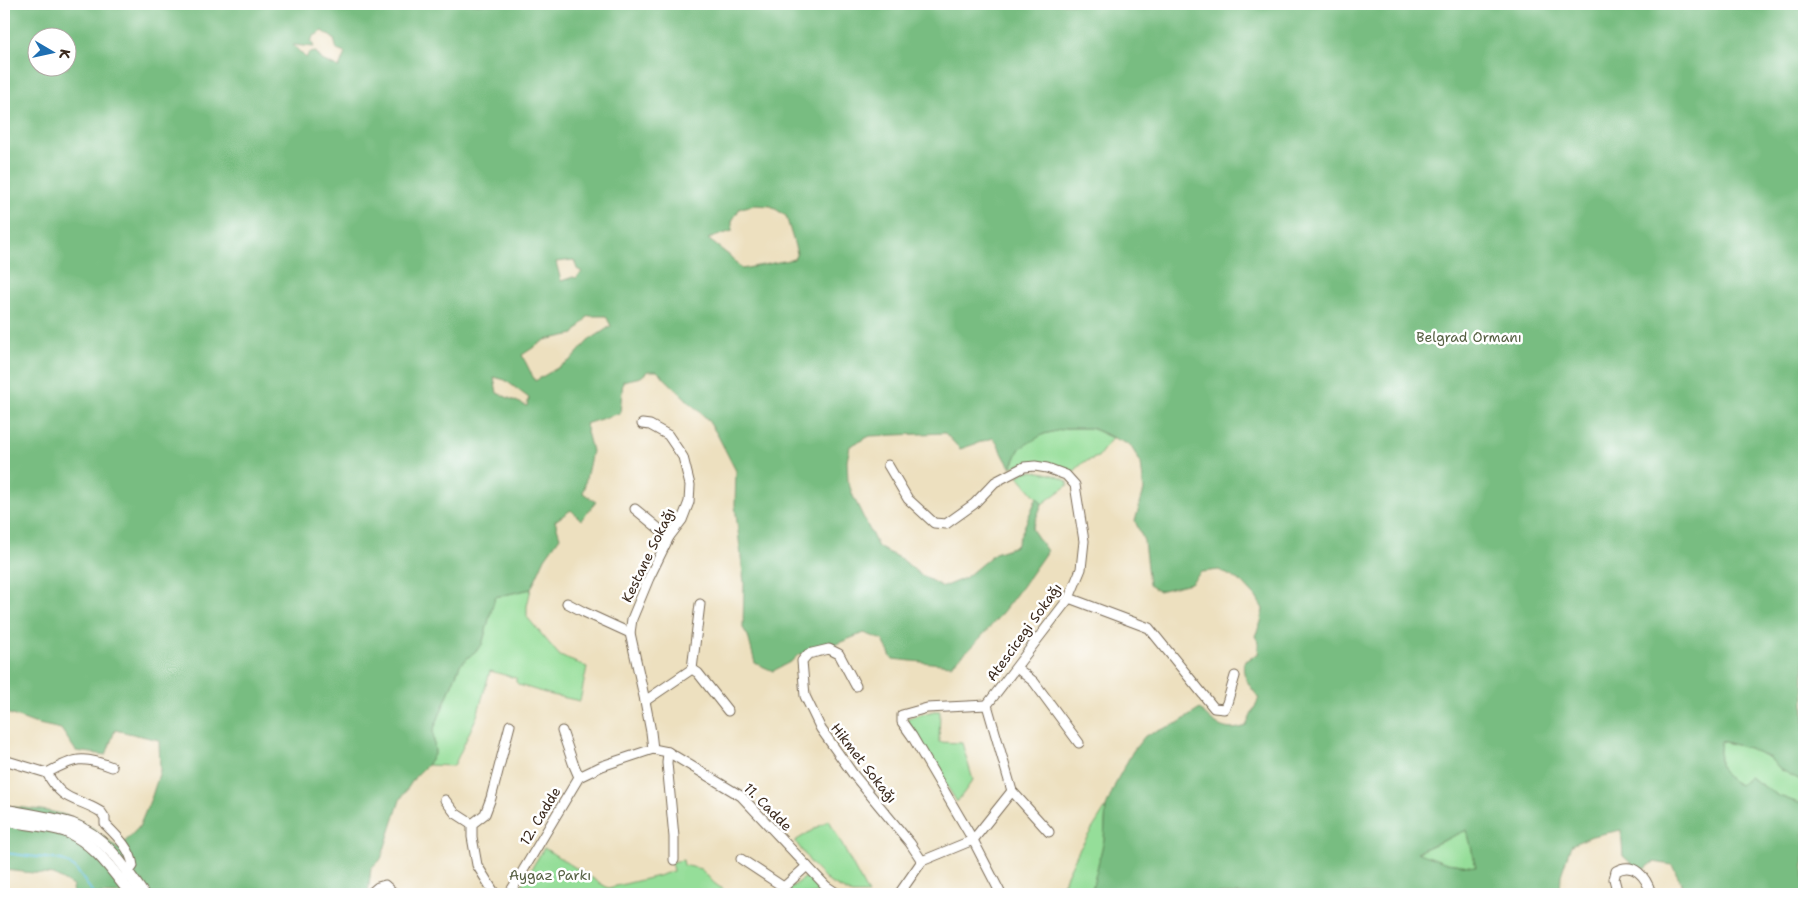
<svg xmlns="http://www.w3.org/2000/svg" width="1808" height="898" font-family="'Shantell Sans',sans-serif">
  <style>
    .green { fill: #95de99; stroke: #68845c }
    .forest { fill: #78bd81; stroke: #5a7450; fill-rule: evenodd }
    .lines { fill: none; stroke-linecap: round; stroke-linejoin: round }
    .stream { stroke: #63c0e1; stroke-width: 2 }
    .minor-casing { stroke: #796a56; stroke-width: 11 }
    .major-casing { stroke: #796a56; stroke-width: 13 }
    .minor { stroke: #fff; stroke-width: 9 }
    .major { stroke: #fff; stroke-width: 11 }
    .labels { text-anchor: middle; stroke-width: 5; stroke-linejoin: round; paint-order: stroke }
    .park-label { font-size: 14px; fill: #566043; stroke: #fff }
    .street-label { font-size: 14px; fill: #3b2a1e; stroke: #fff }
  </style>
  <rect width="100%" height="100%" fill="#fff"/>
  <filter id="ink" filterUnits="userSpaceOnUse"><feTurbulence type="fractalNoise" baseFrequency=".02" numOctaves="2"/><feDisplacementMap in="SourceGraphic" scale="10" xChannelSelector="R" yChannelSelector="G"/><feConvolveMatrix kernelMatrix="1 2 1 2 8 2 1 2 1" color-interpolation-filters="sRGB"/></filter>
  <filter id="wash" filterUnits="userSpaceOnUse"><feTurbulence type="fractalNoise" baseFrequency=".0096" numOctaves="4" result="noise"/><feDisplacementMap in="SourceGraphic" scale="20" xChannelSelector="R" yChannelSelector="G"/><feGaussianBlur stdDeviation="1.12" result="paint"/><feColorMatrix in="noise" values="0 0 0 0 0 0 0 0 0 0 0 0 0 0 0 0 0 1.4 0 .05"/><feComposite in="paint" operator="in"/></filter>
  <g filter="url(#wash)">
    <rect width="100%" height="100%" fill="#ede0bf"/>
    <g class="green">
      <path d="M 1069,428 L 1091,428 L 1112,438 L 1098,457 L 1084,462 L 1072,473 C 1046,460 1038,459 1011,467 C 1015,462 1016,455 1019,450 C 1027,436 1055,431 1069,428 Z"/>
      <path d="M 1026,471 C 1040,471 1055,474 1067,481 L 1068,485 L 1042,504 L 1018,476 Z"/>
      <path d="M 531,589 L 527,606 L 527,617 L 560,656 L 587,667 L 580,701 L 552,695 L 519,685 L 516,682 L 516,678 L 490,671 L 477,716 L 454,766 L 427,765 L 435,753 L 433,731 L 447,697 L 460,665 L 482,645 L 495,597 Z"/>
      <path d="M 934,711 L 940,711 L 939,742 L 962,743 L 973,780 L 957,802 L 907,723 L 908,718 Z"/>
      <path d="M 1720,741 L 1748,748 L 1770,758 L 1778,768 L 1804,782 L 1804,805 L 1779,796 L 1749,777 L 1740,785 C 1716,773 1720,765 1720,741 Z"/>
      <path d="M 1106,807 L 1104,840 L 1091,894 L 1058,894 L 1079,850 Z"/>
      <path d="M 829,820 L 868,894 L 852,894 L 829,882 L 813,866 L 795,841 Z"/>
      <path d="M 1467,830 L 1476,867 L 1447,863 L 1416,853 Z"/>
      <path d="M 544,848 L 608,888 L 658,876 L 673,871 L 671,862 L 683,860 L 684,865 L 701,869 L 714,883 L 729,894 L 516,894 Z"/>
      <path d="M 809,875 L 821,891 L 817,894 L 782,894 Z"/>
    </g>
    <path class="forest" d="M 4,4 L 1804,4 L 1804,782 L 1778,768 L 1770,758 L 1748,748 L 1721,741 C 1718,764 1718,774 1740,785 L 1749,777 L 1779,796 L 1804,805 L 1804,894 L 1682,894 L 1683,886 L 1672,865 L 1654,862 L 1641,872 L 1623,856 L 1621,830 L 1592,836 L 1571,845 L 1561,875 L 1560,894 L 1091,894 L 1104,840 L 1106,807 L 1117,780 L 1133,751 L 1145,736 L 1178,723 L 1200,709 C 1213,724 1225,734 1246,726 L 1259,698 C 1251,687 1241,677 1244,662 L 1258,654 L 1259,643 L 1255,636 L 1261,622 L 1263,609 L 1256,597 L 1242,582 L 1219,570 L 1201,572 L 1191,583 L 1159,591 L 1149,585 L 1144,541 L 1135,521 L 1144,490 L 1141,463 L 1130,445 L 1091,428 L 1069,428 L 1044,434 L 1020,448 L 1011,467 C 1003,458 1001,447 993,438 L 960,449 L 945,433 L 870,436 L 850,446 L 847,461 L 848,481 L 853,496 L 878,547 L 903,560 L 919,574 L 943,587 L 965,578 L 995,553 L 1016,546 L 1037,497 L 1042,504 L 1032,529 L 1047,551 C 1019,591 990,634 951,665 L 892,659 L 883,640 L 864,633 L 836,644 L 798,655 L 792,661 L 773,671 L 755,663 L 748,636 L 743,628 L 744,583 L 735,505 L 736,471 L 717,434 L 707,419 L 657,371 L 648,371 L 641,377 L 623,381 L 620,413 L 585,424 L 592,451 L 583,493 L 596,502 L 581,520 L 571,510 L 555,521 L 560,537 L 545,558 L 531,589 L 495,597 L 482,645 L 460,665 L 433,731 L 435,753 L 427,765 L 415,777 L 400,800 L 381,859 L 371,868 L 368,894 L 76,894 L 72,890 L 73,886 L 54,875 L 4,870 L 4,806 C 24,808 55,810 73,818 C 90,825 104,837 118,849 L 139,827 L 152,796 L 160,771 L 159,740 L 115,730 L 106,755 L 76,751 L 61,729 L 34,723 L 4,712 ZM 323,31 L 334,39 L 337,50 L 345,53 L 339,68 L 322,60 L 316,52 L 309,53 L 306,58 L 293,45 L 314,47 L 311,41 L 314,36 ZM 38,38 L 68,38 L 68,68 L 38,68 ZM 755,205 L 771,206 L 786,216 L 797,253 L 794,259 L 742,269 L 730,256 L 708,239 L 732,231 L 732,221 L 740,208 ZM 574,260 L 577,269 L 582,272 L 576,278 L 573,277 L 561,281 L 556,262 ZM 588,316 L 606,316 L 611,326 L 588,341 L 571,360 L 535,381 L 522,355 L 545,340 L 574,334 ZM 494,377 L 505,380 L 529,398 L 527,406 L 497,393 ZM 1467,830 L 1476,867 L 1447,863 L 1417,852 Z"/>
    <g class="lines">
      <path class="stream" d="M 4,853 L 62,860 L 75,868 L 94,894"/>
    </g>
  </g>
  <g filter="url(#ink)">
    <g class="lines">
      <g class="minor-casing">
        <g id="minor">
          <path d="M 642,424 L 650,425 L 668,435 L 683,457 L 690,485 L 689,502 L 682,520 L 669,537 L 649,578 L 632,619 L 630,633 L 645,701 L 651,732 L 653,749"/>
          <path d="M 888,465 L 908,499 L 934,523 L 946,524 L 974,504 L 995,482 L 1024,467 L 1035,466 L 1047,468 L 1066,475 L 1075,485 L 1084,541 L 1081,569 L 1069,598 L 987,705"/>
          <path d="M 635,509 L 669,537"/>
          <path d="M 1069,598 L 1149,628 L 1214,708 L 1224,709 L 1227,703 L 1235,676"/>
          <path d="M 567,603 L 584,612 L 630,633"/>
          <path d="M 1017,668 L 1034,682 L 1079,743"/>
          <path d="M 692,669 L 700,604"/>
          <path d="M 856,686 L 839,654 L 829,649 L 808,654 L 802,661 L 805,696 L 821,729 L 853,774 L 910,843 L 922,861"/>
          <path d="M 645,701 L 692,669 L 698,673 L 728,711"/>
          <path d="M 987,705 L 927,708 L 902,715 L 902,722 L 912,736 L 973,840 L 1001,894"/>
          <path d="M 987,705 L 1012,791 L 1049,832"/>
          <path d="M 562,731 L 573,763 L 579,777"/>
          <path d="M 668,752 L 667,763 L 674,837 L 674,860"/>
          <path d="M 4,760 L 47,773 C 64,804 75,796 101,812 L 105,818 L 105,824 C 117,836 131,849 133,866 L 126,876"/>
          <path d="M 47,773 C 74,758 83,755 112,767"/>
          <path d="M 579,777 L 602,766 L 653,749 L 668,752 L 741,796 L 807,866 L 826,886 L 838,894"/>
          <path d="M 445,800 L 455,813 L 472,824"/>
          <path d="M 741,859 L 782,886 L 786,885 L 807,866"/>
          <path d="M 371,893 L 378,887 L 385,885 L 395,894"/>
          <path d="M 495,894 L 477,865 L 472,837 L 472,824 L 485,814 L 491,798 L 510,725"/>
          <path d="M 509,894 L 579,777"/>
          <path d="M 899,894 L 922,861 L 973,840 L 1012,791"/>
          <path d="M 1618,894 L 1614,879 L 1616,871 C 1634,861 1646,877 1651,893"/>
        </g>
      </g>
      <g class="major-casing">
        <g id="major">
          <path d="M 4,810 C 26,814 51,817 72,824 C 105,836 125,868 143,894"/>
          <path d="M 4,820 C 23,824 47,825 65,831 C 94,842 113,871 131,894"/>
        </g>
      </g>
      <use href="#minor" class="minor"/>
      <use href="#major" class="major"/>
    </g>
  </g>
  <g class="labels">
    <g class="park-label">
      <text x="1469" y="342">Belgrad Ormanı</text>
      <text x="550" y="880">Aygaz Parkı</text>
    </g>
    <g class="street-label">
      <text transform="translate(648 555) rotate(-64)" y="5">Kestane Sokağı</text>
      <text transform="translate(1024 632) rotate(-54)" y="5">Atescicegi Sokağı</text>
      <text transform="translate(864 763) rotate(52)" y="5">Hikmet Sokağı</text>
      <text transform="translate(768 807) rotate(45)" y="5">11. Cadde</text>
      <text transform="translate(540 816) rotate(-59)" y="5">12. Cadde</text>
    </g>
  </g>
  <rect width="1808" height="898" fill="none" stroke="#fff" stroke-width="20"/>
  <g transform="translate(52 52) rotate(99)"><circle r="24" fill="#ffffff" stroke="#b1aaa5"/>
  <path d="M0-4L9 19L0 12L-9 19Z" fill="#1f6fb2"/>
  <text y="-8" font-size="14" font-weight="bold" text-anchor="middle" fill="#3b2a1e">K</text>
  </g>
</svg>
